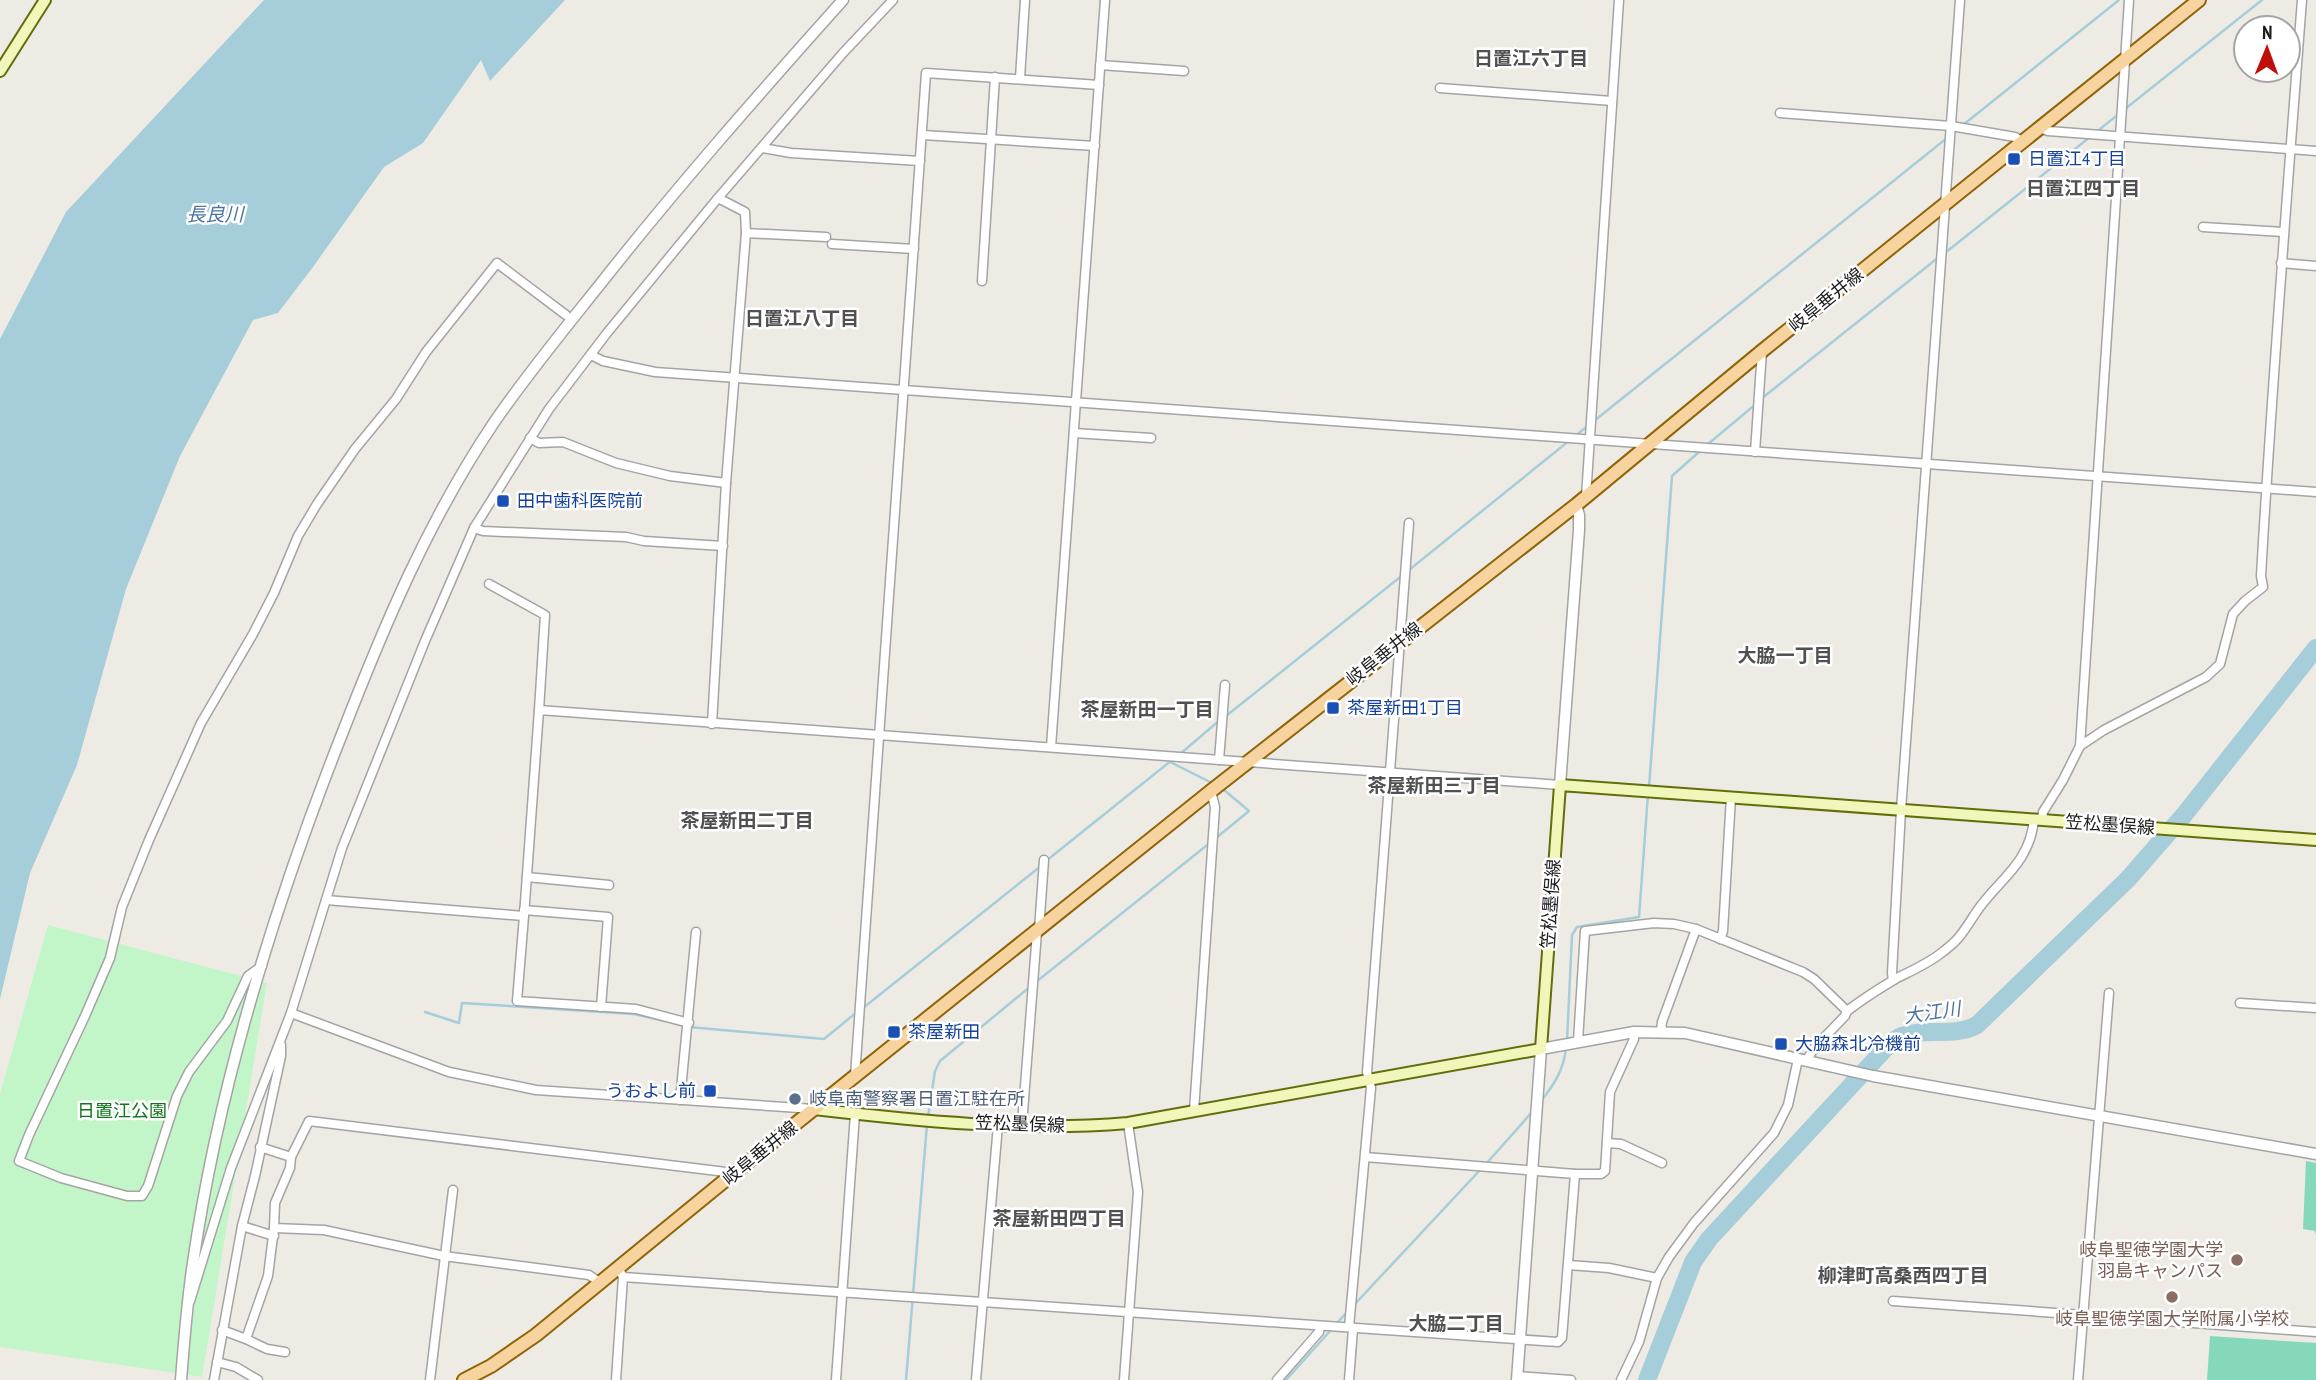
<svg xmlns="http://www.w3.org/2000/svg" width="2316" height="1380" font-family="'PT Sans Narrow','Noto Sans JP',sans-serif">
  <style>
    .park { fill: #c2f6c8 }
    .pitch { fill: #85d9ba }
    .water { fill: #a6cdda }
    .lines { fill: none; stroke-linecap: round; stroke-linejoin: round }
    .stream { stroke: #a6cdda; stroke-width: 2.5 }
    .river { stroke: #a6cdda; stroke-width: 18 }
    .minor-casing { stroke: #a4a4a4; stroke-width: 11 }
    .tertiary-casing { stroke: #a4a4a4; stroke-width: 13 }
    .secondary-casing { stroke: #626e0a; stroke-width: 14 }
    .primary-casing { stroke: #8f6508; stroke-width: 16 }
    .minor { stroke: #fff; stroke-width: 8 }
    .tertiary { stroke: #fff; stroke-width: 10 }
    .secondary { stroke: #f2f6ba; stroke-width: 10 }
    .primary { stroke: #f7d3a0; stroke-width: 12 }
    .transit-dot { fill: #1a4fb4; stroke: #fff; stroke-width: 2.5 }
    .service-dot { fill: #5c6f8a; stroke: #fff; stroke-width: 2.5 }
    .education-dot { fill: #8d6e63; stroke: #fff; stroke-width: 2.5 }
    .labels { text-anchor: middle; stroke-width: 5; stroke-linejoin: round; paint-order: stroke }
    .transit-label { font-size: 18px; fill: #164399; stroke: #fff; text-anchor: start }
    .street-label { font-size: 18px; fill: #1d1d1d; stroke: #fff }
    .service-label { font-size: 18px; fill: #4e5e75; stroke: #fff; text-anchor: start }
    .park-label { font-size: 18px; fill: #11761b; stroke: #fff }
    .education-label { font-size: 18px; fill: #785e54; stroke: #fff; text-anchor: end }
    .neighbourhood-label { font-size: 19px; font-weight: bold; fill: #505050; stroke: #fff }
    .water-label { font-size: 19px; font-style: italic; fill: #4c75a0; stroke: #fff }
  </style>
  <rect width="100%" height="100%" fill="#eeebe4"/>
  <path class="park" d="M 48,925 L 267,983 L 202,1377 L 0,1347 L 0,1094 Z"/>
  <g class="pitch">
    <path d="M 2306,1161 L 2316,1163 L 2316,1235 L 2315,1231 L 2303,1229 Z"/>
    <path d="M 2210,1336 L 2316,1343 L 2316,1380 L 2207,1380 Z"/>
  </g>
  <path class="water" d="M 264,0 L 565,0 L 490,81 L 481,60 L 423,143 L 384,167 L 313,267 L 278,313 L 253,320 L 180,456 L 126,589 L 77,765 L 30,873 L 0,999 L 0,339 L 66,212 Z"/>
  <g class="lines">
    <g class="stream">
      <path d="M 2125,109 L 2262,0"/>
      <path d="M 1963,125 L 2119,0"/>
      <path d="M 2095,133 L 2120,113"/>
      <path d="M 1945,253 L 2090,137"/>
      <path d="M 1761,399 L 1939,257"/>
      <path d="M 1594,421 L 1947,138"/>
      <path d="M 1575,436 L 1589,425"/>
      <path d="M 1708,444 L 1756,404"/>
      <path d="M 1409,570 L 1570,440"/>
      <path d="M 1226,716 L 1404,574"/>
      <path d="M 1180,754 L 1220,720"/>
      <path d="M 1170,762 L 1214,784"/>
      <path d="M 1649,788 L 1672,476 L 1700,451"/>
      <path d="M 1216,838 L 1249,811 L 1223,789"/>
      <path d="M 1046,861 L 1172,760"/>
      <path d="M 1036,982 L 1211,842"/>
      <path d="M 863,1008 L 1041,866"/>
      <path d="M 425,1012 L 459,1023 L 462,1003 L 634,1014 L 665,1021"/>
      <path d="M 689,1027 L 824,1039 L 857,1012"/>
      <path d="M 1567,1041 L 1572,935 L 1577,927 L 1639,917 L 1648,794"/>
      <path d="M 1541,1101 C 1554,1085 1564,1069 1566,1048"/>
      <path d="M 928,1117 L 935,1071 L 940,1061 L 1031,986"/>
      <path d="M 1486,1164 L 1532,1112"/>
      <path d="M 1354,1305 L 1481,1169"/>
      <path d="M 906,1380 L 927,1124"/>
      <path d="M 1286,1380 L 1347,1312"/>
    </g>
    <path class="river" d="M 1647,1380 L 1693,1262 L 1709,1239 L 1884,1050 C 1889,1045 1895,1038 1902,1036 C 1927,1027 1953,1038 1977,1025 L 2128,879 L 2184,815 L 2316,648"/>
    <g class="minor-casing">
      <g id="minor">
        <path d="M 1100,65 L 1184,71"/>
        <path d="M 1020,78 L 1025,0"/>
        <path d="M 1440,88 L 1612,101"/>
        <path d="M 1780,113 L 1951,126 L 2015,137 L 2023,142"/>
        <path d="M 2040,128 L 2048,131 L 2316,151"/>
        <path d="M 923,135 L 1095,146"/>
        <path d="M 762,148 L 791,153 L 920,161"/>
        <path d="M 2203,227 L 2283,232"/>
        <path d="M 746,233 L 826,237"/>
        <path d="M 832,244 L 914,249"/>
        <path d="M 2281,263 L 2316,266"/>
        <path d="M 982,281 L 995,77"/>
        <path d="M 591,355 L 603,361 L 655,372 L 2316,492"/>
        <path d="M 1074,433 L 1151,438"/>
        <path d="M 530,438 L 539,443 L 563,442 L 616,463 L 670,476 L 726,483"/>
        <path d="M 1755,452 L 1762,351"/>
        <path d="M 1586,497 L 1619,0"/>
        <path d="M 474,528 L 483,531 L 626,537 L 644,541 L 723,546"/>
        <path d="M 489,584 L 545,615 L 539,710"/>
        <path d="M 712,724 L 726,483 L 746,233 L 745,212 L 718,198"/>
        <path d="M 2080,746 L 2104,730 L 2206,677 L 2220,664 L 2233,614 L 2245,601 L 2263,587 L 2261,576 C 2272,384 2287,192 2302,0"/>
        <path d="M 1051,747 L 1105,0"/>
        <path d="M 1219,760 L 1225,685"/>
        <path d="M 2042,820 L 2043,812 L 2063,780 L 2080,746 L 2129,0"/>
        <path d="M 527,877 L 609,885"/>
        <path d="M 326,900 L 524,916 L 539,710 L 1560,785"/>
        <path d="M 524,910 L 608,917 L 601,1007"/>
        <path d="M 524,916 L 517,1001 L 636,1009 L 689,1023"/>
        <path d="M 1039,930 L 1044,860"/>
        <path d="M 1720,939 L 1723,931 L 1731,797"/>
        <path d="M 262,966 L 248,976 L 227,1021 L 189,1072 L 177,1096 L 148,1186 L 142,1196 L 127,1196 L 61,1178 L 19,1161 L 29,1135 L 85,1016 L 110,958 L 122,907 L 149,840 L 201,723 L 253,634 L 274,593 L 298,536 L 317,504 L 355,449 L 396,399 L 426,352 L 497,263 L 566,315"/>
        <path d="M 1893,980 L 1892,973 L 1901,810 L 1960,0"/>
        <path d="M 2240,1003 L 2316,1008"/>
        <path d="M 291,1013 L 449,1072 L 536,1090 L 814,1109"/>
        <path d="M 1661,1032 L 1662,1022 L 1696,929"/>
        <path d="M 1578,1041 L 1585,931 L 1654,923 L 1674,924 L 1696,929 L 1803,972 L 1814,979 L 1847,1011"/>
        <path d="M 1806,1061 L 1815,1047 L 1845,1016 L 1847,1011 C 1863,999 1880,988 1897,978 C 1911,971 1927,964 1940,954 C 1959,940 1962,934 1975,914 C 1996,881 2030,865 2034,819"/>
        <path d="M 855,1076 L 926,73 L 1099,85"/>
        <path d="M 680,1100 L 696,932"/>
        <path d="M 1194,1111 L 1215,807 L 1211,791"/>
        <path d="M 1022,1125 L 1037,932"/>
        <path d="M 1607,1143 L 1621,1144 L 1662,1163"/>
        <path d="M 260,1147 L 291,1157 L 290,1168 L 275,1203 L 274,1228 L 324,1230 L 444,1256 L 589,1275 L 601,1283"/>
        <path d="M 291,1157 L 309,1121 L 734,1173"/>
        <path d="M 1365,1157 L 1575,1174"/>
        <path d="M 242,1226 L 274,1236"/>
        <path d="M 1568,1265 L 1609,1268 L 1657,1278"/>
        <path d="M 619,1269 L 623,1277 L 1558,1342 L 1562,1338 L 1575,1174 L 1601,1174 L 1605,1171 L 1610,1092 L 1634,1039 L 1634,1032"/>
        <path d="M 190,1301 L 231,1168 L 291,1013 L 342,848 L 425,641 L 474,528 L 549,409 L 607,333 L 718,198 L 843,53 L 893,0"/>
        <path d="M 1893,1301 L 2316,1332"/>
        <path d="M 1349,1327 L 1371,1088 L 1367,1072 L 1409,523"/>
        <path d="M 222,1330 L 246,1339 L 268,1276 L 274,1228"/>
        <path d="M 246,1339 L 267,1349 L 285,1352"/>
        <path d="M 217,1362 L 236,1367 L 258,1380"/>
        <path d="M 1517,1376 L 1571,1380"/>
        <path d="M 214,1380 L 242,1226 L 255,1176 L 281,1056 L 281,1045"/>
        <path d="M 430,1380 L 453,1190"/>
        <path d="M 616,1380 L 623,1277"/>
        <path d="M 836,1380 L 855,1114"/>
        <path d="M 976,1380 L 998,1125"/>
        <path d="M 1124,1380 L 1138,1192 L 1128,1123"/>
        <path d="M 1277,1380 L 1319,1332 L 1320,1326"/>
        <path d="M 1349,1380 L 1353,1329"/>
        <path d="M 1621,1380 L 1639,1342 L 1657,1278 L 1669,1257 L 1694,1223 L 1774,1133 L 1788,1105 L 1798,1059"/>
        <path d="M 2078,1380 L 2109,993"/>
      </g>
    </g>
    <g class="tertiary-casing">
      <g id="tertiary">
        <path d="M 1560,785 L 1579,530 L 1579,515 L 1576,505"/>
        <path d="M 181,1380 C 184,1341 187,1302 193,1263 C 219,1082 275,904 342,734 C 384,626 428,521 493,424 C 525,377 562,332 598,287 C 676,188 759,94 843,0"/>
        <path d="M 1517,1380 L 1541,1049 L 1634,1032 L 1685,1033 L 1873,1076 L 2316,1154"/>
      </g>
    </g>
    <g class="secondary-casing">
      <g id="secondary">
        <path d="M 0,71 L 45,0"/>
        <path d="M 814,1109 C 918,1121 1024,1132 1128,1123 L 1541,1049 L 1560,785 L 2316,840"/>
      </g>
    </g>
    <g class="primary-casing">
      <path id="primary" d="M 464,1380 L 491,1366 L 536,1335 L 734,1173 L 1211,791 L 1576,505 L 1762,351 L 2199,0"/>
    </g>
    <use href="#minor" class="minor"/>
    <use href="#tertiary" class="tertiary"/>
    <use href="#secondary" class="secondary"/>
    <use href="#primary" class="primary"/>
  </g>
  <g class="transit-dot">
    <rect x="2007" y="152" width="14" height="14" rx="3.5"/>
    <rect x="496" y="494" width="14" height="14" rx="3.5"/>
    <rect x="1326" y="701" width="14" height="14" rx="3.5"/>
    <rect x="887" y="1025" width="14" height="14" rx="3.5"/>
    <rect x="1774" y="1037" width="14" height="14" rx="3.5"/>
    <rect x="703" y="1084" width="14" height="14" rx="3.5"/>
  </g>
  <circle class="service-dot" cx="795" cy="1099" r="7"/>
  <g class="education-dot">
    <circle cx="2237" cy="1260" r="7"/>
    <circle cx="2172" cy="1297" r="7"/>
  </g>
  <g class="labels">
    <g class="transit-label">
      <text x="2028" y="165">日置江4丁目</text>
      <text x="517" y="507">田中歯科医院前</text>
      <text x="1347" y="714">茶屋新田1丁目</text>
      <text x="908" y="1038">茶屋新田</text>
      <text x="1795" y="1050">大脇森北冷機前</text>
      <text x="696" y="1097" text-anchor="end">うおよし前</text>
    </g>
    <g class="street-label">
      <text transform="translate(1826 300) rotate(-39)" y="6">岐阜垂井線</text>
      <text transform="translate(1384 654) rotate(-38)" y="6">岐阜垂井線</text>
      <text transform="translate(2110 825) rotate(4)" y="6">笠松墨俣線</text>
      <text transform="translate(1551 904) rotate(-86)" y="6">笠松墨俣線</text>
      <text transform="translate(1020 1124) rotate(2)" y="6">笠松墨俣線</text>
      <text transform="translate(760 1153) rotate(-39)" y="6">岐阜垂井線</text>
    </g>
    <g class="service-label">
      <text x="809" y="1105">岐阜南警察署日置江駐在所</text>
    </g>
    <g class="park-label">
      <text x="122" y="1117">日置江公園</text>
    </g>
    <g class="education-label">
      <text x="2223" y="1256">岐阜聖徳学園大学<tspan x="2223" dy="21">羽島キャンパス</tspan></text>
      <text x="2172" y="1325" text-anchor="middle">岐阜聖徳学園大学附属小学校</text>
    </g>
    <g class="neighbourhood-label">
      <text x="1531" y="65">日置江六丁目</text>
      <text x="2083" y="195">日置江四丁目</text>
      <text x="802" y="325">日置江八丁目</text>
      <text x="1785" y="662">大脇一丁目</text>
      <text x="1147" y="716">茶屋新田一丁目</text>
      <text x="1434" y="792">茶屋新田三丁目</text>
      <text x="747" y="827">茶屋新田二丁目</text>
      <text x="1059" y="1225">茶屋新田四丁目</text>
      <text x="1903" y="1282">柳津町高桑西四丁目</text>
      <text x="1456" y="1330">大脇二丁目</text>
    </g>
    <g class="water-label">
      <text x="215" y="221">長良川</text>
      <text transform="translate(1932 1012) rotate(-8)" y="7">大江川</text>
    </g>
  </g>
  <g transform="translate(2267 49) rotate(1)"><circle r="33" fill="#ffffff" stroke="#a5a5a5" stroke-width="2"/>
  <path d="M0-5L12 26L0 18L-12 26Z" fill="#c00e0a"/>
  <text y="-10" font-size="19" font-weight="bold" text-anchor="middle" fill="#1d1d1d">N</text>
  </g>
</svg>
